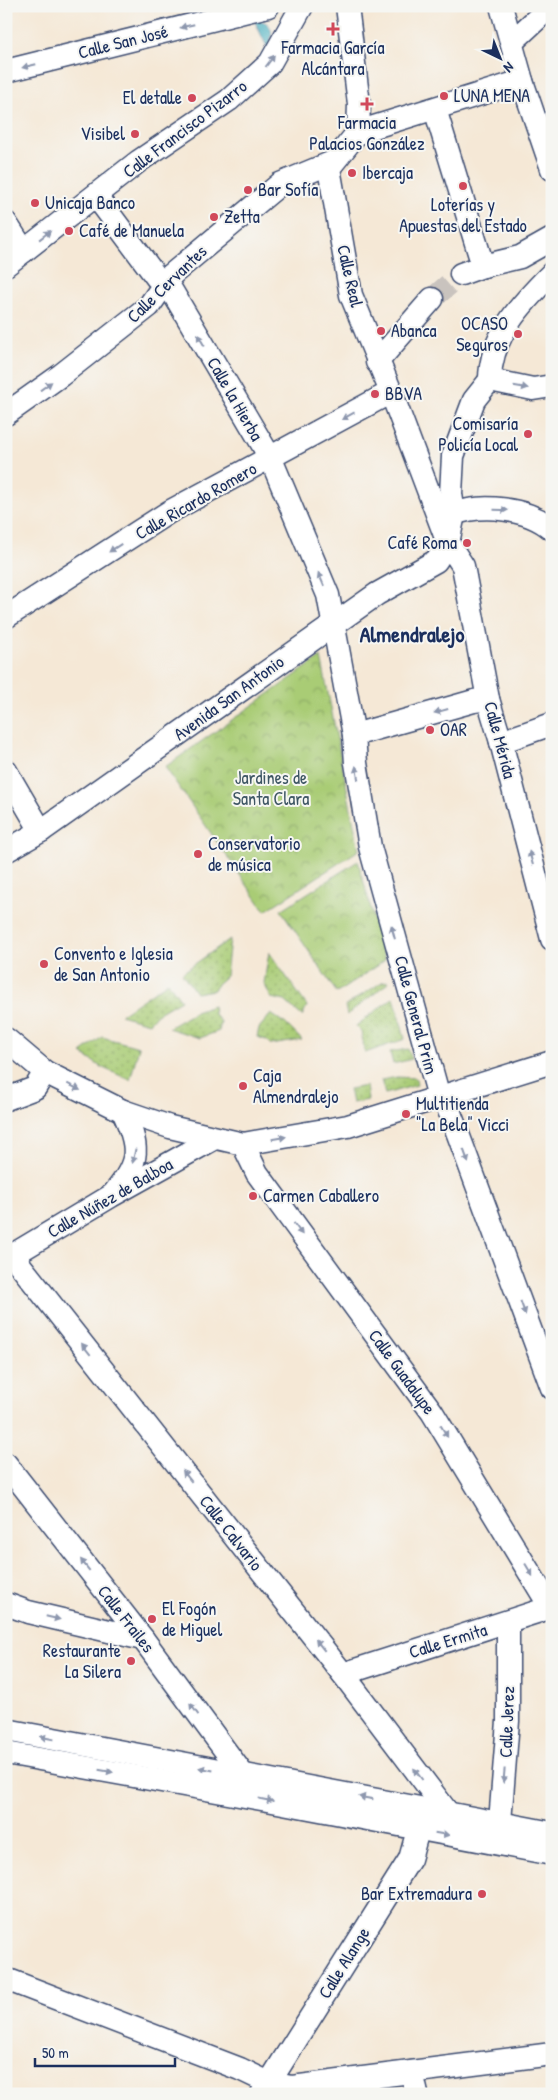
<svg xmlns="http://www.w3.org/2000/svg" width="558" height="2100" font-family="'Patrick Hand',sans-serif">
  <style>
    .park { fill: url(#park-crowns); stroke: #627e6a }
    .garden { fill: url(#garden-dots); stroke: #627e6a }
    .water { fill: #3eabbd; stroke: #2c6d8e }
    .lines { fill: none; stroke-linecap: round; stroke-linejoin: round }
    .street-tunnel { stroke: #c9c3be; stroke-width: 22; stroke-dasharray: 22 11; stroke-linecap: butt }
    .street-casing { stroke: #3c4b70; stroke-width: 25 }
    .street { stroke: #fff; stroke-width: 22 }
    .oneway { fill: #8d97ae }
    .poi-dot { fill: #d1495b; stroke: #f6f6f2; stroke-width: 2 }
    .labels { text-anchor: middle; stroke-width: 4; stroke-linejoin: round; paint-order: stroke }
    .street-label { font-size: 18px; fill: #1b2f5e; stroke: #f6f6f2 }
    .poi-label { font-size: 18px; fill: #1b2f5e; stroke: #f6f6f2; text-anchor: start }
    .park-label { font-size: 18px; fill: #3e5664; stroke: #f6f6f2 }
    .district-label { font-size: 22px; font-weight: bold; fill: #1b2f5e; stroke: #f6f6f2 }
  </style>
  <defs>
    <pattern id="park-crowns" width="20" height="18" patternUnits="userSpaceOnUse" patternTransform="scale(1.25)"><rect width="20" height="18" fill="#a9cc75"/><path d="M2 6a3 3 0 1 1 6 0M12 15a3 3 0 1 1 6 0" fill="none" stroke="#89a663"/></pattern>
    <pattern id="garden-dots" width="8" height="8" patternUnits="userSpaceOnUse" patternTransform="scale(1.25)"><rect width="8" height="8" fill="#a9cc75"/><path d="M2 2h.1M6 6h.1" fill="none" stroke="#89a663" stroke-width="1.8" stroke-linecap="round"/></pattern>
  </defs>
  <rect width="100%" height="100%" fill="#f6f6f2"/>
  <filter id="ink" filterUnits="userSpaceOnUse"><feTurbulence type="fractalNoise" baseFrequency=".02" numOctaves="2"/><feDisplacementMap in="SourceGraphic" scale="10" xChannelSelector="R" yChannelSelector="G"/><feConvolveMatrix kernelMatrix="1 2 1 2 8 2 1 2 1" color-interpolation-filters="sRGB"/></filter>
  <filter id="wash" filterUnits="userSpaceOnUse"><feTurbulence type="fractalNoise" baseFrequency=".0096" numOctaves="4" result="noise"/><feDisplacementMap in="SourceGraphic" scale="20" xChannelSelector="R" yChannelSelector="G"/><feGaussianBlur stdDeviation="1.12" result="paint"/><feColorMatrix in="noise" values="0 0 0 0 0 0 0 0 0 0 0 0 0 0 0 0 0 1.4 0 .05"/><feComposite in="paint" operator="in"/></filter>
  <g filter="url(#wash)">
    <rect width="100%" height="100%" fill="#f5e8d6"/>
    <g class="park">
      <path d="M 321,657 L 359,850 L 265,911 L 165,767 Z"/>
      <path d="M 358,861 L 385,960 L 337,993 L 281,910 Z"/>
    </g>
    <g class="garden">
      <path d="M 230,939 L 226,976 L 217,984 L 214,990 L 196,993 L 182,973 Z"/>
      <path d="M 269,952 L 307,1006 L 302,1016 L 285,1001 L 271,998 L 264,983 Z"/>
      <path d="M 388,981 L 387,984 L 347,1015 L 345,1006 L 382,982 Z"/>
      <path d="M 168,982 L 181,1000 L 157,1014 L 149,1023 L 120,1015 Z"/>
      <path d="M 394,997 L 405,1039 L 365,1053 L 361,1031 L 356,1026 Z"/>
      <path d="M 213,1006 L 214,1014 L 221,1022 L 219,1031 L 200,1038 L 168,1028 L 195,1012 Z"/>
      <path d="M 271,1014 L 286,1024 L 302,1040 L 271,1045 L 266,1040 L 257,1037 L 259,1028 Z"/>
      <path d="M 102,1037 L 139,1047 L 130,1080 L 101,1067 L 81,1053 Z"/>
      <path d="M 408,1049 L 412,1059 L 393,1064 L 390,1052 Z"/>
      <path d="M 397,1077 L 416,1078 L 417,1085 L 385,1094 L 381,1080 Z"/>
      <path d="M 366,1086 L 368,1100 L 352,1103 L 349,1089 Z"/>
    </g>
    <path class="water" d="M 254,20 C 274,20 274,34 268,49 Z"/>
  </g>
  <g filter="url(#ink)">
    <g class="lines">
      <path class="street-tunnel" d="M 432,299 L 461,274"/>
      <g class="street-casing">
        <g id="street">
          <path d="M 347,6 L 359,104 L 358,132 L 329,168 L 351,295 L 391,392 L 448,543 L 463,566 L 488,699 L 501,742 L 552,939"/>
          <path d="M 501,6 L 522,81 L 552,169"/>
          <path d="M 512,42 L 551,6"/>
          <path d="M 6,71 L 268,6"/>
          <path d="M 435,109 L 483,266"/>
          <path d="M 358,132 L 522,81"/>
          <path d="M 96,196 L 157,278 L 166,281 L 271,459 L 328,595 L 354,735 L 356,763 L 370,847 L 439,1097 L 445,1100 L 458,1134 L 552,1388"/>
          <path d="M 6,223 L 24,251"/>
          <path d="M 6,265 L 139,161 L 229,100 L 270,63 L 302,6"/>
          <path d="M 461,274 L 483,266 L 520,257 L 552,239"/>
          <path d="M 377,362 L 432,299"/>
          <path d="M 490,380 C 490,336 522,303 552,273"/>
          <path d="M 490,380 L 533,389 L 552,386"/>
          <path d="M 6,414 L 61,375 L 149,306 L 170,276 L 280,184 L 333,162"/>
          <path d="M 454,514 C 482,503 528,508 552,529"/>
          <path d="M 6,617 L 169,512 L 391,392"/>
          <path d="M 354,735 L 474,701 L 488,699"/>
          <path d="M 501,742 L 552,724"/>
          <path d="M 6,771 L 41,831"/>
          <path d="M 6,851 L 41,831 L 377,594 L 436,561 L 448,543 L 454,514 L 451,494 L 453,456 L 474,400 L 490,380"/>
          <path d="M 6,1039 L 45,1072 L 123,1111 L 170,1127 L 243,1144 L 348,1126 L 552,1062"/>
          <path d="M 6,1099 L 35,1088 L 45,1072"/>
          <path d="M 243,1144 L 257,1173 L 432,1412 L 551,1608"/>
          <path d="M 115,1192 C 141,1161 139,1146 123,1111"/>
          <path d="M 12,1255 L 343,1674 L 448,1813"/>
          <path d="M 6,1259 L 111,1196 L 215,1138"/>
          <path d="M 6,1464 L 143,1639 L 244,1776"/>
          <path d="M 6,1604 L 28,1612 L 143,1639"/>
          <path d="M 343,1674 L 552,1607"/>
          <path d="M 6,1730 L 552,1833"/>
          <path d="M 6,1753 L 267,1800 L 552,1854"/>
          <path d="M 500,1822 L 508,1721 L 508,1622"/>
          <path d="M 6,1979 L 240,2069 L 269,2083 L 292,2087 L 552,2054"/>
          <path d="M 412,2072 L 417,2094"/>
          <path d="M 262,2094 L 410,1859 L 418,1830"/>
        </g>
      </g>
      <use href="#street" class="street"/>
    </g>
    <defs><path id="oneway-solid" d="M-6-.8H1V-3.2L6.5 0L1 3.2V.8H-6Z" transform="scale(1.25)"/></defs>
    <g class="oneway">
      <use href="#oneway-solid" transform="translate(187 26) rotate(166)"/>
      <use href="#oneway-solid" transform="translate(270 61) rotate(-53)"/>
      <use href="#oneway-solid" transform="translate(29 66) rotate(166)"/>
      <use href="#oneway-solid" transform="translate(45 235) rotate(-38)"/>
      <use href="#oneway-solid" transform="translate(201 340) rotate(-120)"/>
      <use href="#oneway-solid" transform="translate(46 386) rotate(-36)"/>
      <use href="#oneway-solid" transform="translate(521 387) rotate(10)"/>
      <use href="#oneway-solid" transform="translate(348 416) rotate(151)"/>
      <use href="#oneway-solid" transform="translate(501 510) rotate(1)"/>
      <use href="#oneway-solid" transform="translate(115 548) rotate(147)"/>
      <use href="#oneway-solid" transform="translate(321 579) rotate(-113)"/>
      <use href="#oneway-solid" transform="translate(441 711) rotate(164)"/>
      <use href="#oneway-solid" transform="translate(357 773) rotate(-100)"/>
      <use href="#oneway-solid" transform="translate(531 858) rotate(-105)"/>
      <use href="#oneway-solid" transform="translate(393 932) rotate(-105)"/>
      <use href="#oneway-solid" transform="translate(74 1087) rotate(27)"/>
      <use href="#oneway-solid" transform="translate(279 1138) rotate(-10)"/>
      <use href="#oneway-solid" transform="translate(134 1156) rotate(102)"/>
      <use href="#oneway-solid" transform="translate(466 1156) rotate(70)"/>
      <use href="#oneway-solid" transform="translate(298 1229) rotate(54)"/>
      <use href="#oneway-solid" transform="translate(523 1308) rotate(70)"/>
      <use href="#oneway-solid" transform="translate(86 1349) rotate(-128)"/>
      <use href="#oneway-solid" transform="translate(444 1431) rotate(59)"/>
      <use href="#oneway-solid" transform="translate(187 1476) rotate(-128)"/>
      <use href="#oneway-solid" transform="translate(85 1565) rotate(-128)"/>
      <use href="#oneway-solid" transform="translate(529 1570) rotate(59)"/>
      <use href="#oneway-solid" transform="translate(53 1618) rotate(13)"/>
      <use href="#oneway-solid" transform="translate(320 1645) rotate(-128)"/>
      <use href="#oneway-solid" transform="translate(194 1709) rotate(-126)"/>
      <use href="#oneway-solid" transform="translate(47 1738) rotate(-169)"/>
      <use href="#oneway-solid" transform="translate(206 1769) rotate(-169)"/>
      <use href="#oneway-solid" transform="translate(106 1771) rotate(10)"/>
      <use href="#oneway-solid" transform="translate(418 1774) rotate(-127)"/>
      <use href="#oneway-solid" transform="translate(504 1776) rotate(95)"/>
      <use href="#oneway-solid" transform="translate(366 1798) rotate(-170)"/>
      <use href="#oneway-solid" transform="translate(266 1800) rotate(11)"/>
      <use href="#oneway-solid" transform="translate(442 1834) rotate(10)"/>
    </g>
  </g>
  <g class="poi-dot">
    <path d="M330.5 21.5h5v5h5v5h-5v5h-5v-5h-5v-5h5z"/>
    <circle cx="444" cy="96" r="5"/>
    <circle cx="192" cy="98" r="5"/>
    <path d="M364.5 96.5h5v5h5v5h-5v5h-5v-5h-5v-5h5z"/>
    <circle cx="135" cy="134" r="5"/>
    <circle cx="352" cy="173" r="5"/>
    <circle cx="463" cy="186" r="5"/>
    <circle cx="248" cy="190" r="5"/>
    <circle cx="35" cy="203" r="5"/>
    <circle cx="214" cy="217" r="5"/>
    <circle cx="69" cy="231" r="5"/>
    <circle cx="381" cy="331" r="5"/>
    <circle cx="518" cy="334" r="5"/>
    <circle cx="375" cy="394" r="5"/>
    <circle cx="528" cy="434" r="5"/>
    <circle cx="467" cy="543" r="5"/>
    <circle cx="430" cy="730" r="5"/>
    <circle cx="198" cy="854" r="5"/>
    <circle cx="44" cy="964" r="5"/>
    <circle cx="243" cy="1086" r="5"/>
    <circle cx="406" cy="1114" r="5"/>
    <circle cx="253" cy="1196" r="5"/>
    <circle cx="152" cy="1619" r="5"/>
    <circle cx="131" cy="1661" r="5"/>
    <circle cx="482" cy="1894" r="5"/>
  </g>
  <g class="labels">
    <g class="street-label">
      <text transform="translate(123 42) rotate(-14)" y="6">Calle San José</text>
      <text transform="translate(185 129) rotate(-37)" y="6">Calle Francisco Pizarro</text>
      <text transform="translate(350 276) rotate(77)" y="6">Calle Real</text>
      <text transform="translate(167 284) rotate(-44)" y="6">Calle Cervantes</text>
      <text transform="translate(235 399) rotate(60)" y="6">Calle la Hierba</text>
      <text transform="translate(196 501) rotate(-30)" y="6">Calle Ricardo Romero</text>
      <text transform="translate(229 698) rotate(-36)" y="6">Avenida San Antonio</text>
      <text transform="translate(500 740) rotate(75)" y="6">Calle Mérida</text>
      <text transform="translate(416 1015) rotate(75)" y="6">Calle General Prim</text>
      <text transform="translate(110 1198) rotate(-30)" y="6">Calle Núñez de Balboa</text>
      <text transform="translate(402 1372) rotate(54)" y="6">Calle Guadalupe</text>
      <text transform="translate(231 1533) rotate(52)" y="6">Calle Calvario</text>
      <text transform="translate(126 1619) rotate(52)" y="6">Calle Frailes</text>
      <text transform="translate(448 1641) rotate(-17)" y="6">Calle Ermita</text>
      <text transform="translate(507 1722) rotate(-88)" y="6">Calle Jerez</text>
      <text transform="translate(344 1963) rotate(-58)" y="6">Calle Alange</text>
    </g>
    <g class="poi-label">
      <text x="333" y="54" text-anchor="middle">Farmacia García<tspan x="333" dy="21">Alcántara</tspan></text>
      <text x="454" y="102">LUNA MENA</text>
      <text x="182" y="104" text-anchor="end">El detalle</text>
      <text x="367" y="129" text-anchor="middle">Farmacia<tspan x="367" dy="21">Palacios González</tspan></text>
      <text x="125" y="140" text-anchor="end">Visibel</text>
      <text x="362" y="179">Ibercaja</text>
      <text x="258" y="196">Bar Sofía</text>
      <text x="45" y="209">Unicaja Banco</text>
      <text x="463" y="211" text-anchor="middle">Loterías y<tspan x="463" dy="21">Apuestas del Estado</tspan></text>
      <text x="224" y="223">Zetta</text>
      <text x="79" y="237">Café de Manuela</text>
      <text x="508" y="330" text-anchor="end">OCASO<tspan x="508" dy="21">Seguros</tspan></text>
      <text x="391" y="337">Abanca</text>
      <text x="385" y="400">BBVA</text>
      <text x="518" y="430" text-anchor="end">Comisaría<tspan x="518" dy="21">Policía Local</tspan></text>
      <text x="457" y="549" text-anchor="end">Café Roma</text>
      <text x="440" y="736">OAR</text>
      <text x="208" y="850">Conservatorio<tspan x="208" dy="21">de música</tspan></text>
      <text x="54" y="960">Convento e Iglesia<tspan x="54" dy="21">de San Antonio</tspan></text>
      <text x="253" y="1082">Caja<tspan x="253" dy="21">Almendralejo</tspan></text>
      <text x="416" y="1110">Multitienda<tspan x="416" dy="21">"La Bela" Vicci</tspan></text>
      <text x="263" y="1202">Carmen Caballero</text>
      <text x="162" y="1615">El Fogón<tspan x="162" dy="21">de Miguel</tspan></text>
      <text x="121" y="1657" text-anchor="end">Restaurante<tspan x="121" dy="21">La Silera</tspan></text>
      <text x="472" y="1900" text-anchor="end">Bar Extremadura</text>
    </g>
    <g class="park-label">
      <text x="271" y="784">Jardines de<tspan x="271" dy="21">Santa Clara</tspan></text>
    </g>
    <g class="district-label">
      <text x="412" y="642">Almendralejo</text>
    </g>
  </g>
  <rect width="558" height="2100" fill="none" stroke="#f6f6f2" stroke-width="25"/>
  <g transform="translate(500 58) rotate(137)" stroke="#f6f6f2" stroke-width="4" paint-order="stroke">
  <path d="M0-4L9 19L0 12L-9 19Z" fill="#1b2f5e"/>
  <text y="-8" font-size="14" font-weight="bold" text-anchor="middle" fill="#1b2f5e">N</text>
  </g>
  <path d="M35 2058v8h140v-8" fill="none" stroke="#1b2f5e" stroke-width="2.5"/>
  <text x="42" y="2058" font-size="15" fill="#1b2f5e" stroke="#f6f6f2" stroke-width="4" paint-order="stroke">50 m</text>
</svg>
